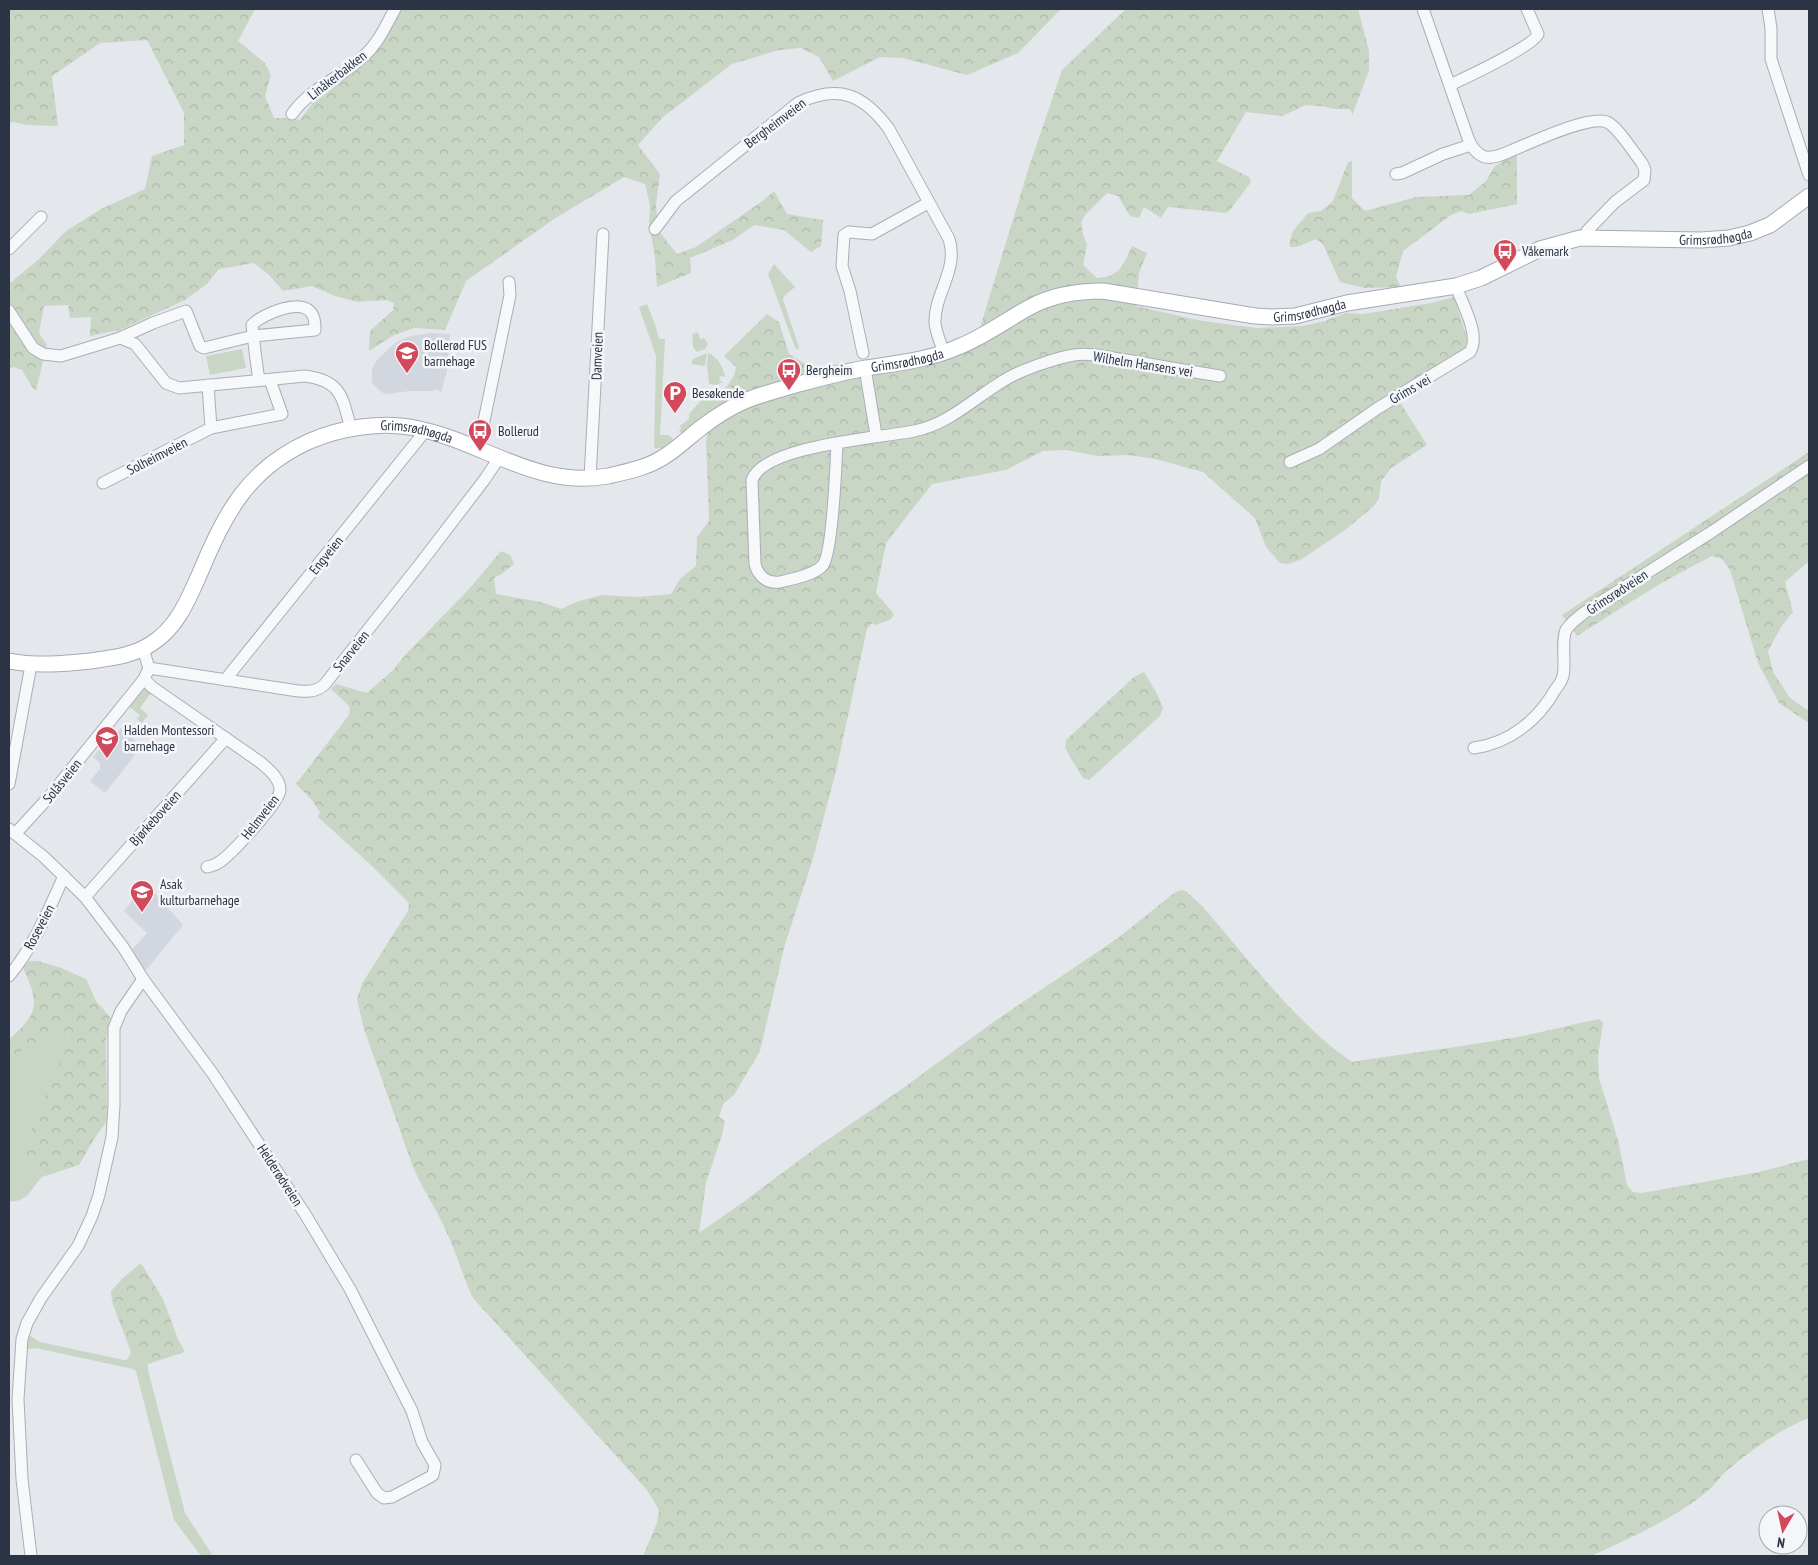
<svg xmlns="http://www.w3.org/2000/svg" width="1818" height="1565" font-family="'PT Sans Narrow',sans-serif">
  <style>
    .built { fill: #d2d6de }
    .grass { fill: #c9d6c5 }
    .forest { fill: url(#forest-crowns) }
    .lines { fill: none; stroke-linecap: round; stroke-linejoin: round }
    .minor-casing { stroke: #a9aeb7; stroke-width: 13 }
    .major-casing { stroke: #a3abb8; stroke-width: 17 }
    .minor { stroke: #f7f8fa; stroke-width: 11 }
    .major { stroke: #fff; stroke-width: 15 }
    .labels { text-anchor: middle; stroke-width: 5; stroke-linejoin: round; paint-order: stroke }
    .street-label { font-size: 14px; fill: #2b3445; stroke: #f4f6f9 }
    .poi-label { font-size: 14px; fill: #2b3445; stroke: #f4f6f9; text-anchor: start }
  </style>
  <defs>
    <pattern id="forest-crowns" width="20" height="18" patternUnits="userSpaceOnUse" patternTransform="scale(1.25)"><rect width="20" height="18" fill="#c9d6c5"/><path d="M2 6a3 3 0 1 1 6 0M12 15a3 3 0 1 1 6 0" fill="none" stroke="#adb8ab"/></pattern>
  </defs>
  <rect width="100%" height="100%" fill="#e4e7ec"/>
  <g class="built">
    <path d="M 431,333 L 450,334 L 447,371 L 441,392 L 436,389 L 433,391 L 410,391 L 386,394 L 381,392 L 372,383 L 372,368 L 378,359 L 395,343 L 410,336 Z"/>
    <path d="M 121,728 L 142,746 L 105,793 L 90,781 L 100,769 L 100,763 L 93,757 L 106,741 L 108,743 Z"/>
    <path d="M 146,883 L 183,925 L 147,969 L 143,970 L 130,952 L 147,933 L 124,911 Z"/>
  </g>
  <g class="grass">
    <path d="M 774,264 L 795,287 L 784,296 L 783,300 L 799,347 L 798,350 L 795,347 L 768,274 Z"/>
    <path d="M 647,304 L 656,327 L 659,339 L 665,339 L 660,435 L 669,435 L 674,441 C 668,446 662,450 654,448 L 656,356 L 639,307 Z"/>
    <path d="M 698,332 L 700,339 L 704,338 L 708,344 L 705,349 L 697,352 L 693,347 L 692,334 Z"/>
    <path d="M 242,349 L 246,368 L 210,375 L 206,356 Z"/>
    <path d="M 707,353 L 705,366 L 691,364 L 693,359 Z"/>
    <path d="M 708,353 C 718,357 723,366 725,377 L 720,376 L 719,380 L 723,382 L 717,385 L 709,384 L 707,367 Z"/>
    <path d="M 734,376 L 743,391 L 683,434 L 679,431 L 681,428 L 680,426 L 689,419 L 689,414 L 703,398 C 722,398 724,390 734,376 Z"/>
    <path d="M 142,686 L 151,693 L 140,708 L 148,715 L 142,723 L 137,719 L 140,715 L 127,705 Z"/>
    <path d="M 58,1028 L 67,1032 L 68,1043 L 55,1076 L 37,1172 L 42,1177 C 30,1189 28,1203 9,1201 L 9,1058 Z"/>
    <path d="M 27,1334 L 40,1342 L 124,1360 L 127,1360 L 131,1352 L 148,1364 L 148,1370 L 185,1513 L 213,1556 L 201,1556 L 174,1520 L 136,1371 L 133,1369 L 36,1348 L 28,1349 L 25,1352 Z"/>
  </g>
  <g class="forest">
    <path d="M 9,9 L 255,9 L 238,41 L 265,63 L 271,75 L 265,96 L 274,118 L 288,118 L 300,120 L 321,92 L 364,65 L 388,35 L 401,9 L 1061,9 L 1018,53 L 967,75 L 903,58 L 880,57 L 833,81 L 819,57 L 801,48 L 779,50 L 732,64 L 663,117 L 638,145 L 660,174 L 656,204 L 658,230 L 677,254 L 696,247 L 764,200 L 774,191 L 787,214 L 823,220 L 821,246 L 811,252 L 784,230 L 754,225 L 733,240 L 690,258 L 691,273 L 657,287 L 655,257 L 649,224 L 650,205 L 645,184 L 624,177 L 554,219 L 466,281 L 445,330 L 414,328 L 394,335 L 369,351 L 370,331 L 393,310 L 394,303 L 386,300 L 358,302 L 335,296 L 312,286 L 283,291 L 269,275 L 254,263 L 219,269 L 207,284 L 185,300 L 120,330 L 90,336 L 91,317 L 70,318 L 68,305 L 44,306 L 39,333 L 47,345 L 36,390 L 32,387 L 22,370 L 13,367 L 9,369 L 9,284 L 39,259 L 66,231 L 101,209 L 145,189 L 152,156 L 184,145 L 184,113 L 147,40 L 100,43 L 52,76 L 58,126 L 26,125 L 14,122 L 9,123 Z"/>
    <path d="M 1126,9 L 1358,9 L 1369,51 L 1369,70 L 1352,116 L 1352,112 L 1349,109 L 1334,109 L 1321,106 L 1306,105 L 1282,116 L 1246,112 L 1217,161 L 1249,177 L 1251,182 L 1230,210 L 1226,213 L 1168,207 L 1161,218 L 1144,207 L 1139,218 L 1130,216 L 1118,196 L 1107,193 L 1085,215 L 1081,222 L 1083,234 L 1087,245 L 1083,265 L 1097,278 C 1120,277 1123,265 1132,246 L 1147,253 L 1139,273 L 1136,306 L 1202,321 L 1257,328 L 1302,326 L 1325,321 L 1346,313 L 1363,314 L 1431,303 L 1454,297 L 1473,356 L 1398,399 L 1427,445 L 1391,468 L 1381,482 L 1379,498 L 1374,506 L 1345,530 L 1302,559 L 1288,564 L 1280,563 L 1266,547 L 1255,518 L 1203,472 L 1155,459 L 1129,455 L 1098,456 L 1066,450 L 1043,451 L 1006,470 L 932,484 L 886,543 L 876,593 L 894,614 L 891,619 L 876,625 L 872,623 L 867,629 L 836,771 L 812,862 L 785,944 L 760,1051 L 734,1095 L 723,1104 L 719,1117 L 725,1121 L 722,1135 L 706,1183 L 699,1233 L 742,1203 L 817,1147 L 899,1091 L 992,1023 L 1118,938 L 1174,893 L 1181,890 L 1186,891 L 1202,906 C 1247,957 1296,1024 1352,1062 C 1407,1053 1462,1047 1517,1037 C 1545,1032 1572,1024 1600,1019 L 1603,1023 L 1598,1056 L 1599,1078 L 1618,1140 L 1627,1185 L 1633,1192 L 1642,1193 L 1759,1172 L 1809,1159 L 1809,1418 C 1781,1429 1752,1449 1729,1469 C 1722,1474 1717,1482 1711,1488 C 1677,1518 1632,1537 1591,1556 L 643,1556 L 657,1523 L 659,1510 L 647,1490 L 473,1298 C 463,1277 457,1254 447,1233 C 437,1210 423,1190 413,1167 L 363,1026 L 357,998 L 363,982 L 408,911 L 409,903 L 373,867 L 318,817 L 320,812 L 312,800 L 296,784 L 349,715 L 350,707 L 331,689 L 336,684 L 367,693 L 393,670 L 407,653 L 470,588 L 501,551 L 510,555 L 514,564 L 503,573 L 494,578 L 496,594 L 541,602 L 561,609 L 579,601 L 602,595 L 637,597 L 671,594 L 680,579 L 696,566 L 697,537 L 709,521 L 706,441 L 711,412 L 730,391 L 736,367 L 724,356 L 767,314 L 779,322 L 789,354 L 816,371 L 826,366 L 935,349 L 980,328 L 1029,167 L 1062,70 Z"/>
    <path d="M 1517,154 L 1517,204 L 1469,214 L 1461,211 L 1451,215 L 1403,251 L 1396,277 L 1401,287 L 1365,288 L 1340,282 L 1323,244 L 1316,239 L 1297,247 L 1290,247 C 1290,228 1298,227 1308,213 L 1321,211 L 1333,201 L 1348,162 L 1352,161 L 1352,198 L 1365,211 L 1416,197 L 1469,195 L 1486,181 L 1495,166 Z"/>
    <path d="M 1809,452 L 1809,561 L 1785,582 L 1793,612 L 1781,627 L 1768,651 L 1773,672 L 1790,698 L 1809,711 L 1809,723 L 1779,703 L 1758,663 L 1730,570 L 1722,559 L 1712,556 C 1665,579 1621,608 1577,636 L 1562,615 Z"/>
    <path d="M 1144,672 L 1156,692 L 1163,708 L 1160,716 L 1089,780 L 1083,778 L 1065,748 L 1066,740 L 1134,677 Z"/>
    <path d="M 29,961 L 38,961 L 61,968 L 86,979 L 96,1001 L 110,1017 L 106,1039 L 107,1121 L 94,1139 L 79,1165 L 42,1177 L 27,1163 L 26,1147 L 37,1115 L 68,1043 L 67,1032 L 58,1029 L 9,1058 L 9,1039 C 40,1013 39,1003 23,968 Z"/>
    <path d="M 141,1263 L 163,1299 L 178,1339 L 185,1352 L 148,1364 L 131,1352 L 112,1302 L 111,1291 L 123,1278 Z"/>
  </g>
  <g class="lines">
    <g class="minor-casing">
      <g id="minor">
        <path d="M 1423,9 L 1468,138 C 1471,146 1476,154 1485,157 C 1495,159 1506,153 1515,149 C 1533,142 1589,115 1607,122 C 1618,127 1634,153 1642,163 L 1645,170 L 1644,180 L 1615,202 L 1587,231 L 1588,237"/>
        <path d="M 1768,9 L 1771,28 L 1771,59 L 1809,175"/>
        <path d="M 1450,85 C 1465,78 1534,46 1538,34 L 1527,9"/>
        <path d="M 292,114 C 311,87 343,77 365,55 C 379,42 386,25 395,9"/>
        <path d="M 1396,174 L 1402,173 L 1443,154 L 1471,145"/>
        <path d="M 655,229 L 676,201 L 798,103 C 839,84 863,94 889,129 L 949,239 C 959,269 934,294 935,323 C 936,333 941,344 944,353"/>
        <path d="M 9,249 L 41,217"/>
        <path d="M 9,311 L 33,348 L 43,354 L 61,356 L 120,338 L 135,344 L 166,383 L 179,388 L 305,376 C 342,381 342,397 351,429"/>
        <path d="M 120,338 L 153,323 L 186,311 L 200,346 L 204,348 L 253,336 L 315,330 C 315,325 315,318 312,314 C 302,297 262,314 252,325 C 254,343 256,362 259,380"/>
        <path d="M 863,353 L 850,291 L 842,266 L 844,235 L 849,232 L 872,234 L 928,203"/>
        <path d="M 865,368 L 876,435"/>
        <path d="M 208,385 L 211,428"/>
        <path d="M 837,443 C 836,464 833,551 823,565 C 815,575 792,579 780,582 C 767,584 758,576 755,564 L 752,480 C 764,445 881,438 914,431 C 949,424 973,399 1003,381 C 1018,371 1055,358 1074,355 C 1091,352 1110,358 1126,360 C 1158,366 1189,371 1220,376"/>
        <path d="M 478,450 L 510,295 L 509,282"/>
        <path d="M 1290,462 L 1319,449 L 1378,408 L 1470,352 C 1481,335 1462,304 1456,286"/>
        <path d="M 590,478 L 603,234"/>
        <path d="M 103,483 L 211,428 L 282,414 L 270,380"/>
        <path d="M 143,649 L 149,668 L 285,689 C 299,691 314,695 325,684 L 420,564 L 485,479 L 499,458"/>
        <path d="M 149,668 L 144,679 L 152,687 L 260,762 C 268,769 280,778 280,790 C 280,802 232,853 221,861 C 217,864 212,866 207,867"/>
        <path d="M 225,680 L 426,430"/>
        <path d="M 1474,748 C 1510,743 1538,720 1555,690 C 1558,686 1562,681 1563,676 C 1566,664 1561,640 1566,630 C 1570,623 1579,617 1585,612 L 1713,531 L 1809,466"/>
        <path d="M 9,784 L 31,665"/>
        <path d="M 9,829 L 44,857 L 85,897 L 123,947 L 143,979 L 213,1074 L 305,1214 L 350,1289 L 412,1411 L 422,1442 L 435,1465 L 433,1475 L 430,1477 L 392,1497 L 384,1498 L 377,1493 L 356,1460"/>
        <path d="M 15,834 L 48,798 L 144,679"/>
        <path d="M 85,897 L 226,738"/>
        <path d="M 9,976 C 34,946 48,911 64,876"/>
        <path d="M 31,1556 L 22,1479 L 18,1399 L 22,1339 L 27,1323 L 41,1298 L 78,1246 L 92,1216 L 99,1195 L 112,1137 L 114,1105 L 114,1028 L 121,1011 L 143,979"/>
      </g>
    </g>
    <g class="major-casing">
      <g id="major">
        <path id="s1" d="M 9,661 C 36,666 62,664 90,661 C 111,658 132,656 151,644 C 177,628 188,600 200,573 C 225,514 247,469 310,441 C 340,428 382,421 415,428 C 482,441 536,489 608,476 C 626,472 646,468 662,458 C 676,450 689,437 702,427 C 715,417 729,408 745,401 C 762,394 781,389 799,384 C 821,378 844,372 866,368 C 898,363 929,360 958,347 C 984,337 1006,320 1030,307 C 1052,295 1078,291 1103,291 L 1255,316 L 1272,317 L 1295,316 L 1347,303 L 1456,286 L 1481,278 L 1540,249 L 1580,238 L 1701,240 L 1729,238 L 1750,233 L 1770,225 L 1809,196"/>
      </g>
    </g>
    <use href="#minor" class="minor"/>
    <use href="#major" class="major"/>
  </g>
  <defs>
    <g id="bus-pin" transform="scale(1.25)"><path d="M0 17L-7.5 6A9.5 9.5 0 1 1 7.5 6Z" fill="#d1495b" stroke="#f4f6f9"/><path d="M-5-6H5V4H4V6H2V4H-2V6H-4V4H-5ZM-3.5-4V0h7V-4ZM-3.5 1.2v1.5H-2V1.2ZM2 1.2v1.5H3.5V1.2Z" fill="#fff"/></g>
    <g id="school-pin" transform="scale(1.25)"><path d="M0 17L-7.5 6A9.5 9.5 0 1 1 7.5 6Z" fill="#d1495b" stroke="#f4f6f9"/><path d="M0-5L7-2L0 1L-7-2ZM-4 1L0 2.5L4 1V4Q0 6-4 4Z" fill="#fff"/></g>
    <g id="parking-pin" transform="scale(1.25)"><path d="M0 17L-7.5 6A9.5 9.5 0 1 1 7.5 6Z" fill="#d1495b" stroke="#f4f6f9"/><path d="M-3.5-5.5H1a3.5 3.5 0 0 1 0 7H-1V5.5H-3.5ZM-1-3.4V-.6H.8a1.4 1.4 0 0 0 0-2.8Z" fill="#fff"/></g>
  </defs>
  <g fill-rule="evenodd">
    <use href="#bus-pin" x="1505" y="251"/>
    <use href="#school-pin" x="407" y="353"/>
    <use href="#bus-pin" x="789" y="370"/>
    <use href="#parking-pin" x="675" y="393"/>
    <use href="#bus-pin" x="480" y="431"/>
    <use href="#school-pin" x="107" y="738"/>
    <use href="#school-pin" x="142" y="892"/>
  </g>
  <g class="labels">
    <g class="street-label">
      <text transform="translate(337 75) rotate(-38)" y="5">Linåkerbakken</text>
      <text transform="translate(775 123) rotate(-37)" y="5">Bergheimveien</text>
      <text dy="5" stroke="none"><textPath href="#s1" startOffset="1882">Grimsrødhøgda</textPath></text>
      <text dy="5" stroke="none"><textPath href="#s1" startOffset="1464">Grimsrødhøgda</textPath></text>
      <text transform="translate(597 356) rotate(-88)" y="5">Damveien</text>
      <text dy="5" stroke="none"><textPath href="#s1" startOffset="1044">Grimsrødhøgda</textPath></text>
      <text transform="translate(1143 364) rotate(9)" y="5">Wilhelm Hansens vei</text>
      <text transform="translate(1410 389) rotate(-30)" y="5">Grims vei</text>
      <text dy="5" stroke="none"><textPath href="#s1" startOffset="519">Grimsrødhøgda</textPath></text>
      <text transform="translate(157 456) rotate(-27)" y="5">Solheimveien</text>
      <text transform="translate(326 555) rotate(-51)" y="5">Engveien</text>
      <text transform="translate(1617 592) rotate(-33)" y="5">Grimsrødveien</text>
      <text transform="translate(351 651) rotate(-51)" y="5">Snarveien</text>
      <text transform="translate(62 781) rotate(-51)" y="5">Solåsveien</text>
      <text transform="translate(260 817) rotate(-52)" y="5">Helmveien</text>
      <text transform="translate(155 818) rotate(-48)" y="5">Bjørkeboveien</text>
      <text transform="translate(39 927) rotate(-62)" y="5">Roseveien</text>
      <text transform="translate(280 1175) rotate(57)" y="5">Helderødveien</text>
    </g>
    <g class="poi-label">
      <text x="1522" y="256">Våkemark</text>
      <text x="424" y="350">Bollerød FUS<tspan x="424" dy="16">barnehage</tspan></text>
      <text x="806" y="375">Bergheim</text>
      <text x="692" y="398">Besøkende</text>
      <text x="498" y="436">Bollerud</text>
      <text x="124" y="735">Halden Montessori<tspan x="124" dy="16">barnehage</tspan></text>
      <text x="160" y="889">Asak<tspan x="160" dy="16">kulturbarnehage</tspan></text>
    </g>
  </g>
  <rect width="1818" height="1565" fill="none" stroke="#2b3445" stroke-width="20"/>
  <g transform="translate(1783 1530) rotate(189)"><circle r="24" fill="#f4f6f9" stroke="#a4a8b1"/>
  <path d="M0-4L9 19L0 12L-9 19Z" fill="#d1495b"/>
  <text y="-8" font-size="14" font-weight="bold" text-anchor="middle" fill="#2b3445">N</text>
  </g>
</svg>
